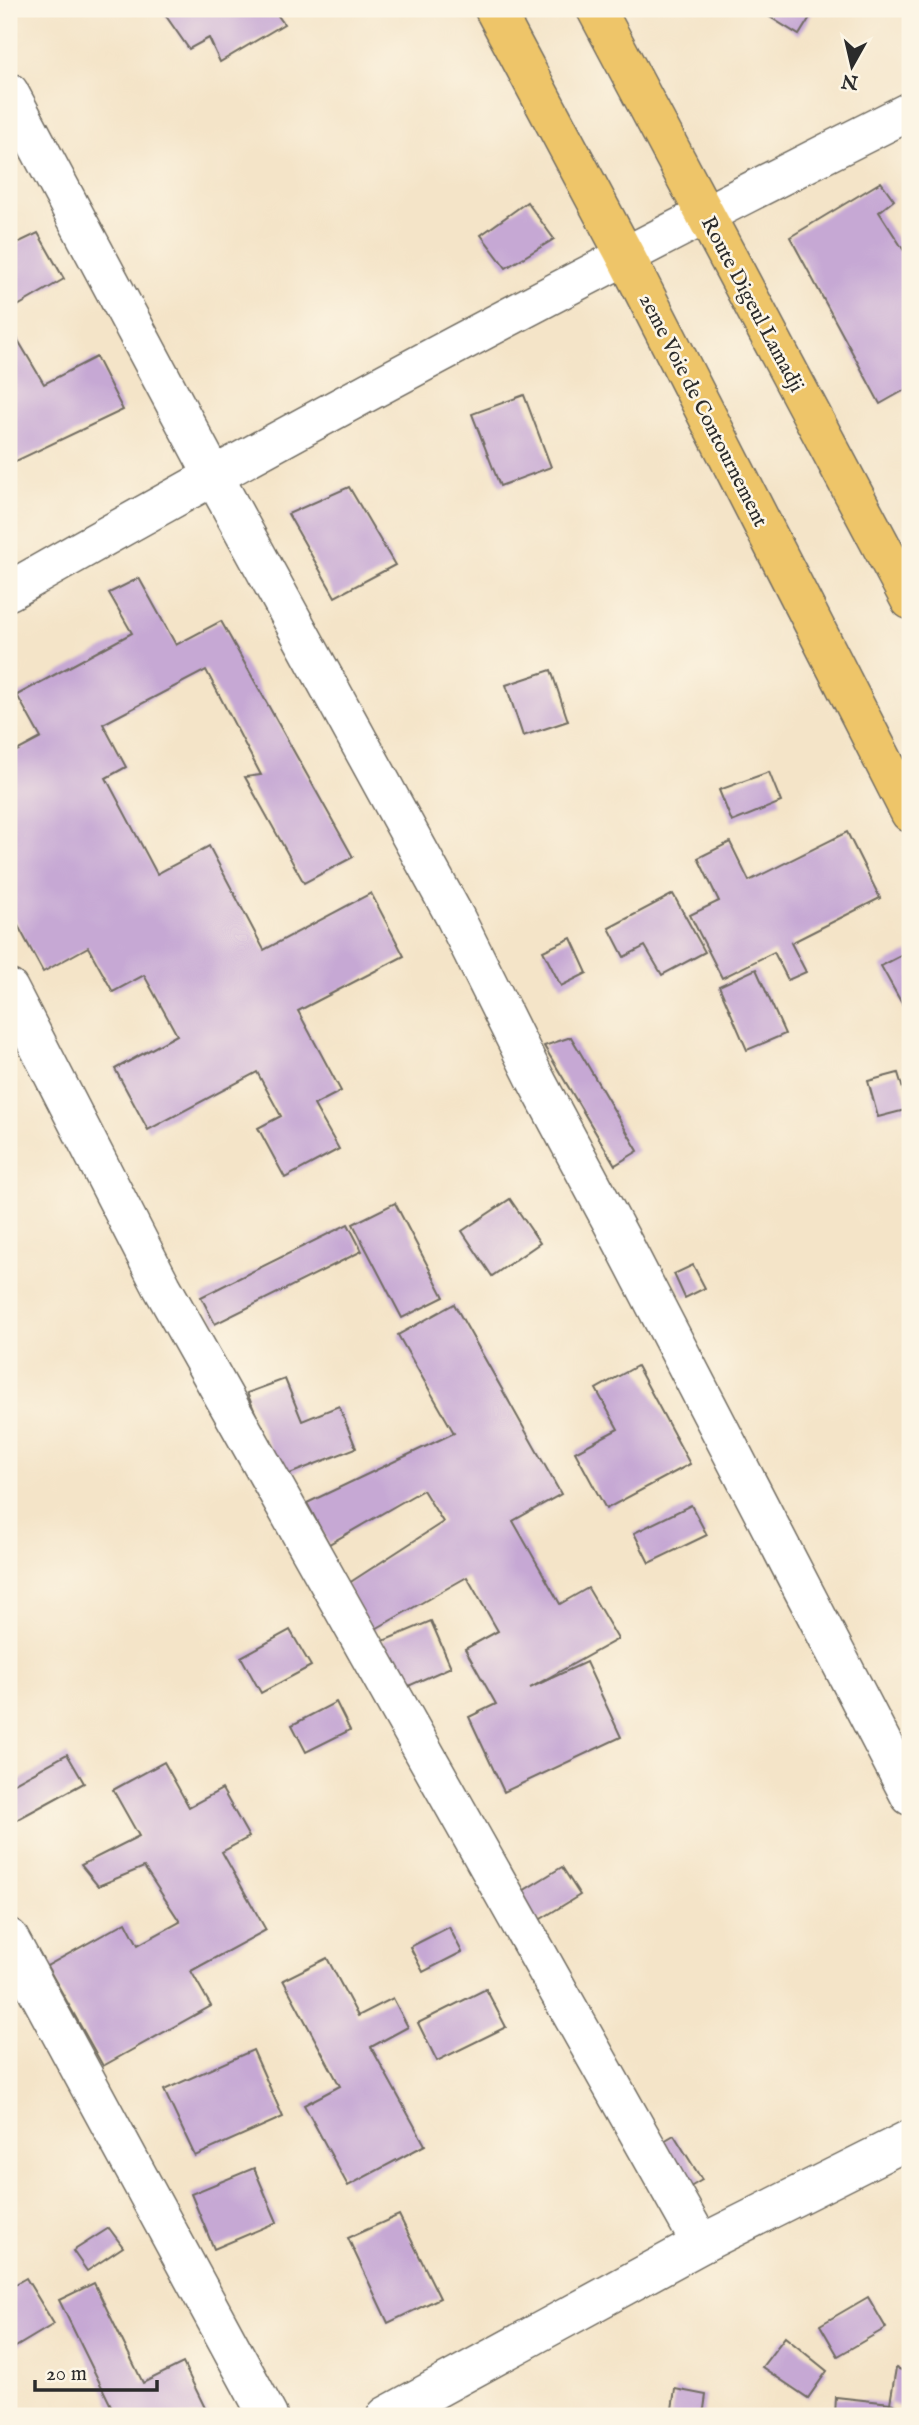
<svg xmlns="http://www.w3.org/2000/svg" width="919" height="2425" font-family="'IM FELL English',serif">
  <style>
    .building { fill: #c6a8d4 }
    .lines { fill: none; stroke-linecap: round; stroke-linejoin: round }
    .minor-casing { stroke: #716c62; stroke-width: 41 }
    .major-casing { stroke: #716c62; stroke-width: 41 }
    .minor { stroke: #fff; stroke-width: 38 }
    .major { stroke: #eec569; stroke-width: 38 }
    .labels { text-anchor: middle; stroke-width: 5; stroke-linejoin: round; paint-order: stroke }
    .street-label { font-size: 21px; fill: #2b2b2b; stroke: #fcf5e5 }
  </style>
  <rect width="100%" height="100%" fill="#fcf5e5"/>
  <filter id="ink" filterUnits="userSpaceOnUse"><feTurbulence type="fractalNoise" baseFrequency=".0143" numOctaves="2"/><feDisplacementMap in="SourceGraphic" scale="14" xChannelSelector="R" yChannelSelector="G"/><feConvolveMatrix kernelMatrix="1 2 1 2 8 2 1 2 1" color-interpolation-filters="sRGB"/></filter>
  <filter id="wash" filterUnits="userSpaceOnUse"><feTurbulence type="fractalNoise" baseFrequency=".00686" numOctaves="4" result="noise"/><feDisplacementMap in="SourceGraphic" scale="28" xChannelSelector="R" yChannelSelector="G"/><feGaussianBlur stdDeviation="1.57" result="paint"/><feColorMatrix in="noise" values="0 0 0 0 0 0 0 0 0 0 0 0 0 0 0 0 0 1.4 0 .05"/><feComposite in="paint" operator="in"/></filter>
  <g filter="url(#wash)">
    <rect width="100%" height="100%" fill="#f4e4c8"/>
    <g id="blocks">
      <g class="building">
        <path d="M 161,9 L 273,9 L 284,24 L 220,62 L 209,38 L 189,49 Z"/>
        <path d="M 757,9 L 804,9 L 812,14 L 799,35 Z"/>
        <path d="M 881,182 L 894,200 L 879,212 L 910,260 L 910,387 L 880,404 L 790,237 Z"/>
        <path d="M 527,202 L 554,239 L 506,268 L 481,235 Z"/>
        <path d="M 38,233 L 64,279 L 9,311 L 9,247 Z"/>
        <path d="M 9,325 L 44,384 L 96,357 L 123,410 L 14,462 L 9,449 Z"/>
        <path d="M 524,395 L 551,467 L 500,486 L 472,414 Z"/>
        <path d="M 349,487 L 395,565 L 335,597 L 288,514 Z"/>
        <path d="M 139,578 L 176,645 L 221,621 L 353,857 L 304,883 L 245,777 L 261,775 L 206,670 L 103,724 L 126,767 L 106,778 L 157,874 L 209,846 L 264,950 L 371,893 L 404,956 L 298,1011 L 341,1091 L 314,1105 L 339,1149 L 285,1178 L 258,1128 L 281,1116 L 257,1072 L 148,1130 L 115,1069 L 177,1035 L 144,975 L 113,992 L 88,947 L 43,972 L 9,909 L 9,797 L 11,796 L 9,755 L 41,738 L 17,695 L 132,633 L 109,593 Z"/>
        <path d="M 551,670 L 568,721 L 523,736 L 506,685 Z"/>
        <path d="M 769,772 L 781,802 L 732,822 L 719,790 Z"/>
        <path d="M 847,832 L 880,898 L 791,943 L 806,972 L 788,980 L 774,952 L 722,978 L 690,915 L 719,901 L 698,858 L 730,842 L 749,881 Z"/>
        <path d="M 673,894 L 705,952 L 662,975 L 645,946 L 624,957 L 609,928 Z"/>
        <path d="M 571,938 L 587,973 L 561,986 L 543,951 Z"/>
        <path d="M 908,952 L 910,956 L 910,1006 L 905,1009 L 881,966 Z"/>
        <path d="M 756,969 L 785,1034 L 747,1050 L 719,986 Z"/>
        <path d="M 571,1037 L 638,1151 L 615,1165 L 544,1046 Z"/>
        <path d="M 898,1073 L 909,1109 L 878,1117 L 868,1081 Z"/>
        <path d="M 510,1199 L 540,1243 L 492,1276 L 462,1231 Z"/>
        <path d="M 395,1203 L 444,1297 L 402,1318 L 353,1224 Z"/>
        <path d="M 348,1224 L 362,1251 L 215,1324 L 201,1297 Z"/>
        <path d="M 693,1265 L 705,1288 L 685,1298 L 674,1274 Z"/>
        <path d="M 454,1304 L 561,1494 L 513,1521 L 560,1604 L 588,1588 L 618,1639 L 530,1688 L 586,1662 L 621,1737 L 504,1792 L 469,1717 L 496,1704 L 465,1649 L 498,1631 L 467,1577 L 372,1631 L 346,1585 L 443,1522 L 423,1490 L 329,1544 L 307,1503 L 454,1433 L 398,1335 Z"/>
        <path d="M 637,1366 L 690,1464 L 606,1509 L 575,1452 L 618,1429 L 596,1389 Z"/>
        <path d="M 285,1379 L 302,1421 L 339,1406 L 356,1448 L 282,1477 L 247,1393 Z"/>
        <path d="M 691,1505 L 707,1535 L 649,1563 L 634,1533 Z"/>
        <path d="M 431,1621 L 451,1667 L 404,1688 L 383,1641 Z"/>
        <path d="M 290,1630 L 311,1666 L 261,1693 L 241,1657 Z"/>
        <path d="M 336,1702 L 350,1730 L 306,1752 L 292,1725 Z"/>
        <path d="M 67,1754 L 84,1783 L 9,1824 L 9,1786 Z"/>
        <path d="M 164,1762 L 189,1807 L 222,1789 L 249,1837 L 222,1852 L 266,1930 L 191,1971 L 211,2006 L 103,2066 L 47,1966 L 126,1922 L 138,1945 L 180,1922 L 144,1867 L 98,1886 L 81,1865 L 139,1836 L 113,1790 Z"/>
        <path d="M 562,1867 L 580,1895 L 523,1930 L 513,1897 Z"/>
        <path d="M 449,1927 L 462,1952 L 423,1972 L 410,1947 Z"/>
        <path d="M 327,1958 L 358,2016 L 393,1998 L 408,2027 L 371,2047 L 425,2145 L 348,2186 L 304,2105 L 340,2086 L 283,1980 Z"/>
        <path d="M 486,1989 L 506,2027 L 437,2061 L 418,2023 Z"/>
        <path d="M 253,2050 L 283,2117 L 195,2156 L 164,2090 Z"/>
        <path d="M 674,2135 L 702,2180 L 675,2196 L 647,2151 Z"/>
        <path d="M 254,2168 L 277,2222 L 214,2249 L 191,2194 Z"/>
        <path d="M 399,2215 L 440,2298 L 388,2323 L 348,2238 Z"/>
        <path d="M 109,2228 L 123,2247 L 87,2271 L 73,2251 Z"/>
        <path d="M 26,2278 L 54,2324 L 9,2351 L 9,2288 Z"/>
        <path d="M 94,2283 L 143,2383 L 183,2363 L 209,2416 L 116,2416 L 59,2300 Z"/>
        <path d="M 868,2297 L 886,2328 L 838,2356 L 820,2325 Z"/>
        <path d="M 785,2337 L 827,2371 L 808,2398 L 762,2367 Z"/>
        <path d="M 896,2368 L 910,2373 L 910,2410 L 890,2403 Z"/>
        <path d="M 675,2389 L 706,2395 L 703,2416 L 671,2416 Z"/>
        <path d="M 836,2397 L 890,2403 L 888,2416 L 835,2416 Z"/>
      </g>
    </g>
  </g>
  <g filter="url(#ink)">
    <use href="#blocks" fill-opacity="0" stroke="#716c62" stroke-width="2"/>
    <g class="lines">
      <g class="minor-casing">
        <g id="minor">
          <path d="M 9,92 L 213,475 L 455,917 L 537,1082 L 622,1241 L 910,1796"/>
          <path d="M 9,591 C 305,422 606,263 910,111"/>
          <path d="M 9,989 L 162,1287 L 701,2244"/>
          <path d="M 9,1938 L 268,2416"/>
          <path d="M 386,2416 L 701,2244 L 910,2139"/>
        </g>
      </g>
      <g class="major-casing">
        <g id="major">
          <path d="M 494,9 L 625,255 L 910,813"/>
          <path d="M 596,9 L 910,600"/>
        </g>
      </g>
      <use href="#minor" class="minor"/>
      <use href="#major" class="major"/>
    </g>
  </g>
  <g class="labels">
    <g class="street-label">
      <text transform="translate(753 304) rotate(62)" y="7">Route Digeul Lamadji</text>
      <text transform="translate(704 410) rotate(63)" y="7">2eme Voie de Contournement</text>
    </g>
  </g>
  <rect width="919" height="2425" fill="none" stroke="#fcf5e5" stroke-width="35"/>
  <g transform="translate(852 66) rotate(188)" stroke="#fcf5e5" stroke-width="5" paint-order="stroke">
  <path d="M0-5L12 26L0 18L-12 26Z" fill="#2b2b2b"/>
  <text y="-10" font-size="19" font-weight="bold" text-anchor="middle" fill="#2b2b2b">N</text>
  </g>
  <path d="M35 2380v10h122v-10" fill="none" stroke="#2b2b2b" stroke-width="3.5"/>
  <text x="46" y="2380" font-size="21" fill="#2b2b2b" stroke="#fcf5e5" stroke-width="5" paint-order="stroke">20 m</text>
</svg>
